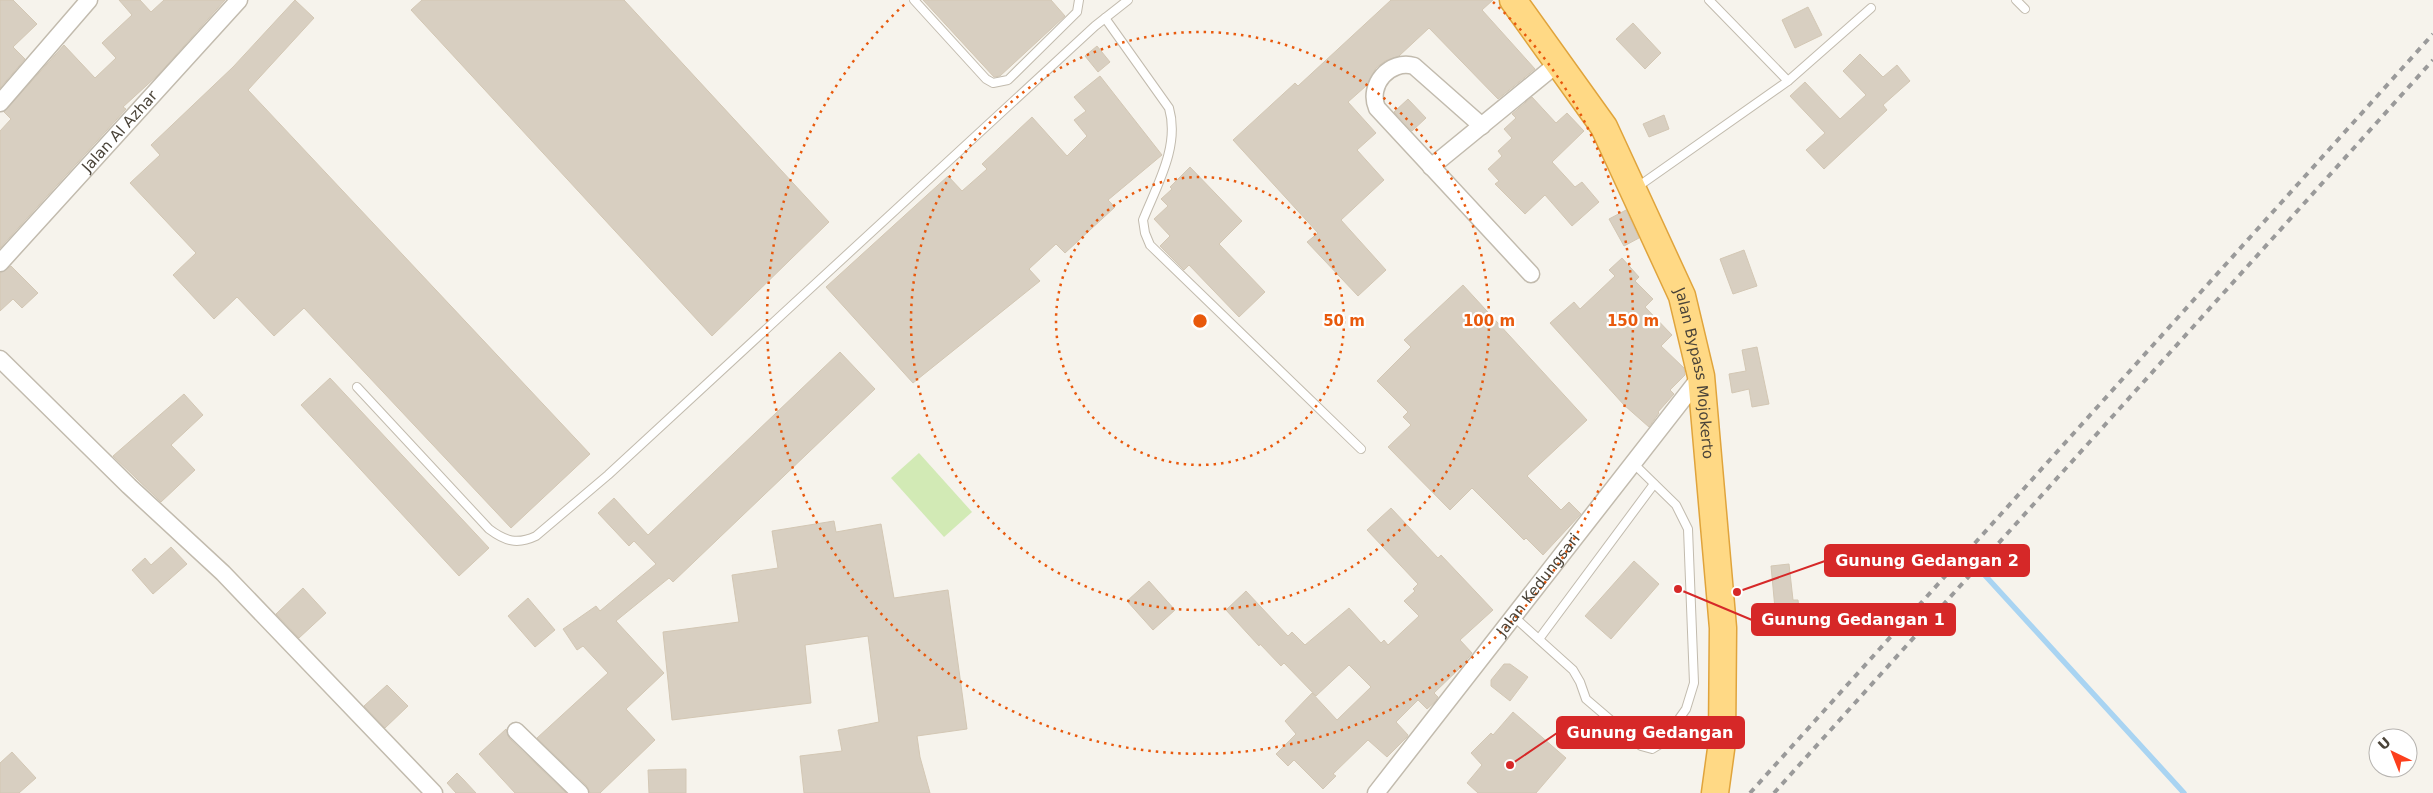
<svg xmlns="http://www.w3.org/2000/svg" width="2433" height="793" viewBox="0 0 2433 793" font-family="'DejaVu Sans',sans-serif">
<style>
.green{fill:#d2eab5}
.lines{fill:none;stroke-linecap:round;stroke-linejoin:round}
.stream{stroke:#a9d4f2;stroke-width:5.5}
.building{fill:#d8cfc1;stroke:#d3c7b4}
.service-casing{stroke:#c2bbae;stroke-width:10}
.minor-casing{stroke:#c2bbae;stroke-width:19}
.trunk-casing{stroke:#e0a43c;stroke-width:29}
.service{stroke:#fff;stroke-width:8}
.minor{stroke:#fff;stroke-width:16}
.trunk{stroke:#ffd985;stroke-width:26}
.rail{stroke:#9a9a9a;stroke-width:4;stroke-dasharray:6 6;stroke-linecap:butt}
.ring{fill:none;stroke:#e8590c;stroke-width:2.5;stroke-dasharray:2.5 5}
.labels{text-anchor:middle;stroke-width:4.5;stroke-linejoin:round;paint-order:stroke}
.street-label{font-size:15px;fill:#4b4439;stroke:#fff}
.centre{fill:#e8590c;stroke:#fff;stroke-width:2.5}
.ring-label{font-size:15px;text-anchor:middle;font-weight:bold;fill:#e8590c;stroke:#fff;stroke-width:4.5;stroke-linejoin:round;paint-order:stroke}
.leader{fill:none;stroke:#d62828;stroke-width:2}
.callout-dot{fill:#d62828;stroke:#fff;stroke-width:2}
.callout{fill:#d62828;stroke:#d62828;stroke-width:2}
.callout-label{font-size:16px;text-anchor:middle;font-weight:bold;fill:#fff}
</style>
<rect width="100%" height="100%" fill="#f6f3ec"/>
<!-- green -->
<path class="green" d="M 919,453 L 972,512 L 944,537 L 891,478 Z"/>
<g class="lines">
<!-- stream -->
<path class="stream" d="M 1981,571 L 2184,793"/>
</g>
<!-- building -->
<g class="building">
<path d="M 0,0 L 13,0 L 37,24 L 13,47 L 25,59 L 0,88 Z"/>
<path d="M 119,0 L 140,0 L 151,12 L 164,0 L 225,0 L 158,75 L 123,107 L 126,109 L 0,248 L 0,131 L 11,119 L 4,112 L 64,45 L 95,78 L 116,58 L 102,43 L 132,15 Z"/>
<path d="M 295,0 L 314,18 L 248,90 L 590,454 L 511,528 L 304,308 L 274,336 L 237,297 L 214,319 L 173,275 L 196,253 L 130,183 L 160,155 L 151,145 L 233,67 Z"/>
<path d="M 422,0 L 624,0 L 829,222 L 712,336 L 411,10 Z"/>
<path d="M 923,0 L 1051,0 L 1065,16 L 1000,76 L 994,77 Z"/>
<path d="M 1391,0 L 1493,0 L 1482,10 L 1535,69 L 1498,99 L 1429,28 L 1399,56 L 1385,61 L 1376,68 L 1366,86 L 1348,102 L 1376,133 L 1357,150 L 1384,180 L 1341,220 L 1386,270 L 1358,296 L 1307,242 L 1318,233 L 1233,140 L 1295,83 L 1298,86 Z"/>
<path d="M 1808,7 L 1822,35 L 1795,48 L 1782,20 Z"/>
<path d="M 1633,23 L 1661,53 L 1645,69 L 1616,39 Z"/>
<path d="M 1097,46 L 1110,62 L 1098,72 L 1085,56 Z"/>
<path d="M 1860,54 L 1883,77 L 1897,65 L 1910,81 L 1883,105 L 1887,110 L 1824,169 L 1806,150 L 1825,133 L 1790,96 L 1805,82 L 1840,119 L 1866,95 L 1843,71 Z"/>
<path d="M 1100,76 L 1162,155 L 1108,200 L 1115,207 L 1065,253 L 1056,244 L 1029,269 L 1040,281 L 913,383 L 826,287 L 948,176 L 962,191 L 987,169 L 982,164 L 1032,117 L 1067,156 L 1087,136 L 1074,120 L 1086,111 L 1074,97 Z"/>
<path d="M 1532,97 L 1556,123 L 1567,113 L 1584,131 L 1552,162 L 1575,187 L 1582,182 L 1599,202 L 1572,226 L 1545,195 L 1525,214 L 1495,184 L 1499,181 L 1488,169 L 1502,156 L 1498,151 L 1512,138 L 1504,129 L 1516,118 L 1512,114 Z"/>
<path d="M 1408,99 L 1426,118 L 1412,131 L 1394,112 Z"/>
<path d="M 1664,115 L 1669,129 L 1649,137 L 1643,124 Z"/>
<path d="M 1190,167 L 1242,221 L 1219,244 L 1265,292 L 1239,317 L 1189,265 L 1184,270 L 1160,246 L 1170,236 L 1154,219 L 1168,206 L 1161,199 L 1172,189 L 1170,187 Z"/>
<path d="M 1626,210 L 1639,238 L 1624,246 L 1609,219 Z"/>
<path d="M 1744,250 L 1757,286 L 1733,294 L 1720,259 Z"/>
<path d="M 1622,258 L 1639,277 L 1635,281 L 1653,299 L 1645,307 L 1672,335 L 1661,346 L 1684,368 L 1685,375 L 1670,390 L 1674,394 L 1658,412 L 1659,413 L 1649,427 L 1624,405 L 1550,323 L 1574,302 L 1580,309 L 1615,276 L 1609,270 Z"/>
<path d="M 11,266 L 38,293 L 22,308 L 13,299 L 0,311 L 0,273 Z"/>
<path d="M 1463,285 L 1587,420 L 1527,476 L 1561,510 L 1569,502 L 1581,514 L 1543,555 L 1526,538 L 1524,540 L 1472,488 L 1450,510 L 1388,447 L 1411,425 L 1403,417 L 1408,412 L 1377,381 L 1411,347 L 1404,340 Z"/>
<path d="M 1757,347 L 1769,404 L 1752,407 L 1749,389 L 1732,393 L 1729,374 L 1746,371 L 1742,350 Z"/>
<path d="M 840,352 L 875,389 L 673,582 L 669,578 L 616,621 L 664,673 L 626,709 L 655,740 L 600,793 L 590,793 L 587,786 L 537,738 L 608,673 L 583,646 L 577,650 L 563,629 L 596,606 L 600,611 L 656,564 L 634,541 L 629,546 L 598,513 L 614,498 L 648,535 Z"/>
<path d="M 330,378 L 489,548 L 459,576 L 301,405 Z"/>
<path d="M 184,394 L 203,415 L 171,445 L 195,470 L 161,502 L 113,456 Z"/>
<path d="M 1391,508 L 1438,558 L 1441,555 L 1493,610 L 1460,640 L 1472,653 L 1462,666 L 1434,693 L 1438,697 L 1435,702 L 1427,709 L 1418,700 L 1396,722 L 1408,735 L 1407,737 L 1387,757 L 1368,740 L 1333,774 L 1336,776 L 1323,789 L 1294,760 L 1288,766 L 1276,754 L 1296,734 L 1285,721 L 1312,693 L 1337,720 L 1371,687 L 1349,665 L 1316,696 L 1284,663 L 1281,666 L 1260,644 L 1259,646 L 1226,610 L 1246,591 L 1288,636 L 1292,632 L 1305,645 L 1349,608 L 1381,643 L 1384,640 L 1388,645 L 1419,616 L 1404,601 L 1415,591 L 1413,589 L 1418,584 L 1367,530 Z"/>
<path d="M 834,521 L 836,532 L 881,524 L 894,598 L 948,590 L 967,729 L 917,736 L 920,757 L 930,793 L 804,793 L 800,756 L 842,751 L 838,730 L 879,722 L 868,636 L 805,645 L 811,703 L 672,720 L 663,632 L 739,622 L 732,575 L 778,568 L 772,531 Z"/>
<path d="M 171,547 L 187,564 L 153,594 L 132,570 L 145,558 L 151,565 Z"/>
<path d="M 1634,561 L 1659,584 L 1611,639 L 1585,616 Z"/>
<path d="M 1789,564 L 1793,600 L 1798,600 L 1801,627 L 1777,630 L 1771,566 Z"/>
<path d="M 1149,581 L 1175,610 L 1153,630 L 1127,601 Z"/>
<path d="M 303,588 L 326,613 L 299,638 L 276,614 Z"/>
<path d="M 528,598 L 555,630 L 535,647 L 508,616 Z"/>
<path d="M 1504,664 L 1510,664 L 1528,677 L 1510,701 L 1491,686 L 1491,680 Z"/>
<path d="M 387,685 L 408,706 L 385,728 L 364,706 Z"/>
<path d="M 1513,712 L 1566,758 L 1536,793 L 1478,793 L 1467,783 L 1482,765 L 1471,753 L 1491,733 L 1493,735 Z"/>
<path d="M 506,729 L 509,738 L 566,793 L 515,793 L 479,754 Z"/>
<path d="M 12,752 L 36,778 L 19,793 L 0,793 L 0,763 Z"/>
<path d="M 686,769 L 686,793 L 649,793 L 648,770 Z"/>
<path d="M 457,773 L 463,779 L 476,793 L 456,793 L 447,783 Z"/>
</g>
<g class="lines">
<defs>
<g id="service">
<path d="M 914,0 L 986,79 L 993,83 L 1008,80 L 1077,12 L 1079,0"/>
<path d="M 1709,0 L 1788,81"/>
<path d="M 2016,0 L 2025,9"/>
<path d="M 1105,18 L 1169,108 C 1180,146 1157,185 1143,220 L 1145,233 L 1150,245 L 1361,449"/>
<path d="M 1636,188 L 1788,81 L 1871,8"/>
<path d="M 357,387 L 489,529 C 505,541 517,545 536,536 L 608,475 L 1095,26 L 1128,0"/>
<path d="M 1513,616 L 1573,670 L 1580,682 L 1586,699 L 1641,746 L 1652,749 L 1662,743 L 1686,709 L 1694,683 L 1688,529 L 1676,505 L 1633,463"/>
<path d="M 1539,639 L 1654,484"/>
</g>
<g id="minor">
<path d="M 0,103 L 89,0"/>
<path d="M 1482,126 L 1414,66 C 1390,59 1367,85 1377,108 L 1531,274"/>
<path d="M 1431,167 L 1557,64"/>
<path id="s1" d="M 0,263 L 239,0"/>
<path d="M 0,359 L 129,486 L 223,573 L 434,793"/>
<path d="M 516,731 L 580,793"/>
<path id="s2" d="M 1376,793 L 1701,376"/>
</g>
<g id="trunk">
<path id="s3" d="M 1513,0 L 1604,127 L 1682,296 L 1701,376 L 1723,628 L 1722,742 L 1715,793"/>
</g>
</defs>
<!-- service casing -->
<use href="#service" class="service-casing"/>
<!-- minor casing -->
<use href="#minor" class="minor-casing"/>
<!-- trunk casing -->
<use href="#trunk" class="trunk-casing"/>
<!-- service -->
<use href="#service" class="service"/>
<!-- minor -->
<use href="#minor" class="minor"/>
<!-- trunk -->
<use href="#trunk" class="trunk"/>
<!-- rail -->
<g class="rail">
<path d="M 1750,793 L 2433,34"/>
<path d="M 1774,793 L 2433,60"/>
</g>
</g>
<!-- distance rings -->
<g class="ring">
<circle cx="1200" cy="321" r="144"/>
<circle cx="1200" cy="321" r="289"/>
<path d="M1493 2A433 433 0 1 1 907 2"/>
</g>
<g class="labels">
<!-- street labels -->
<g class="street-label">
<text dy="5" stroke="none"><textPath href="#s1" startOffset="178">Jalan Al Azhar</textPath></text>
<text dy="5" stroke="none"><textPath href="#s3" startOffset="421">Jalan Bypass Mojokerto</textPath></text>
<text dy="5" stroke="none"><textPath href="#s2" startOffset="264">Jalan Kedungsari</textPath></text>
</g>
</g>
<circle cx="1200" cy="321" r="8" class="centre"/>
<g class="ring-label">
<text x="1344" y="326">50 m</text>
<text x="1489" y="326">100 m</text>
<text x="1633" y="326">150 m</text>
</g>
<!-- callouts -->
<path class="leader" d="M1737 592L1825 561M1678 589L1752 620M1510 765L1557 733"/>
<g class="callout-dot">
<circle cx="1737" cy="592" r="5"/>
<circle cx="1678" cy="589" r="5"/>
<circle cx="1510" cy="765" r="5"/>
</g>
<g class="callout">
<rect x="1825" y="545" width="204" height="31" rx="5"/>
<rect x="1752" y="604" width="203" height="31" rx="5"/>
<rect x="1557" y="717" width="187" height="31" rx="5"/>
</g>
<g class="callout-label">
<text x="1927" y="566">Gunung Gedangan 2</text>
<text x="1853" y="625">Gunung Gedangan 1</text>
<text x="1650" y="738">Gunung Gedangan</text>
</g>
<!-- north arrow -->
<g transform="translate(2393 753) rotate(317)"><circle r="24" fill="#ffffff" stroke="#b7b4b0"/>
<path d="M0-4L9 19L0 12L-9 19Z" fill="#fc3f1d"/>
<text y="-8" font-size="14" font-weight="bold" text-anchor="middle" fill="#4b4439">U</text>
</g>
</svg>
